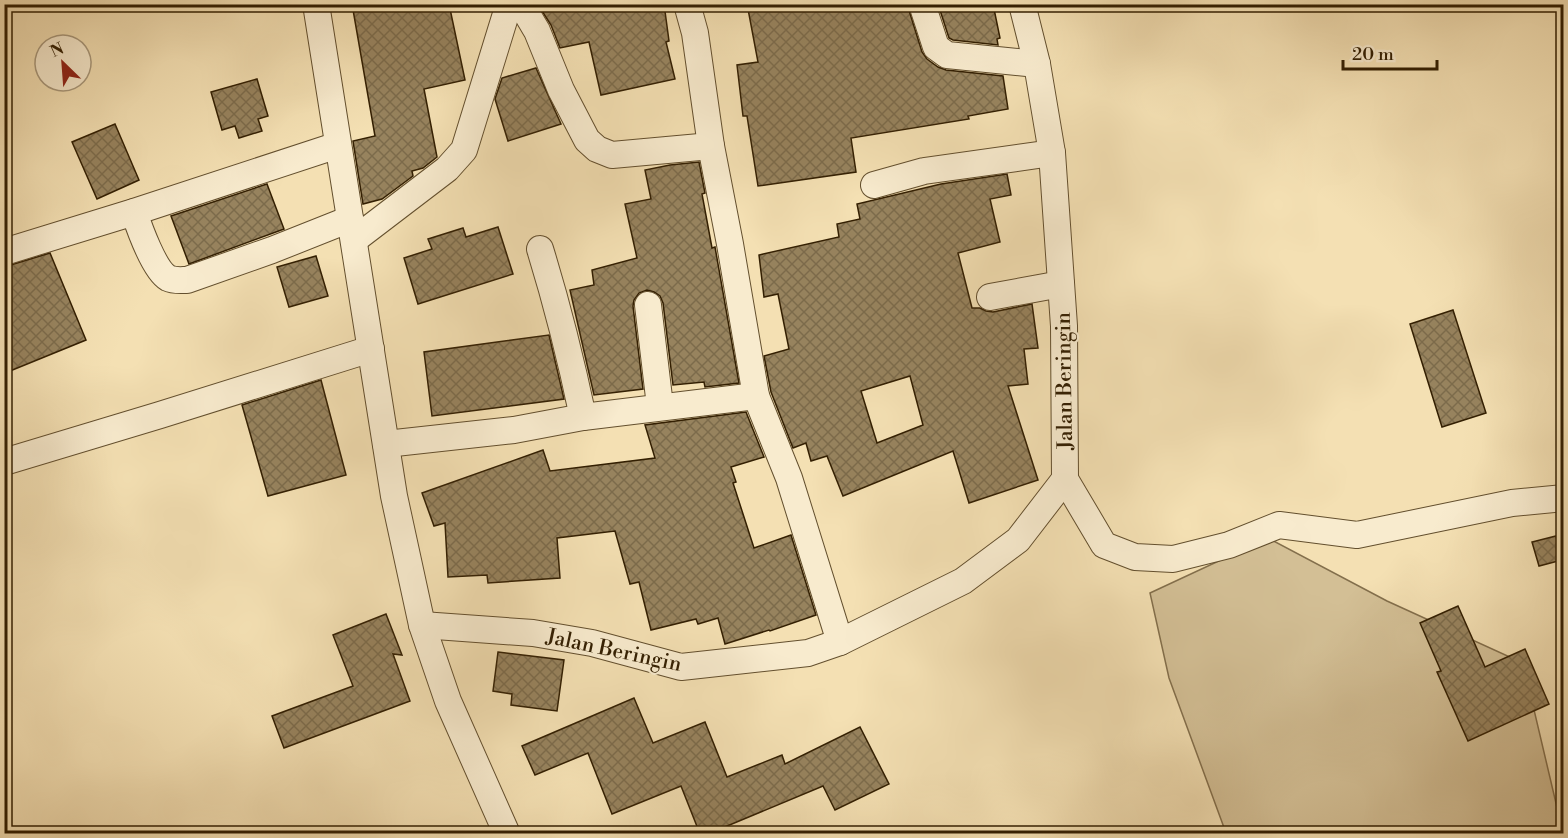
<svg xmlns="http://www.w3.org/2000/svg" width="1568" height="838" viewBox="0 0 1568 838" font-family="'Libre Bodoni',serif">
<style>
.green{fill:#d3bf95;stroke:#836f4c;stroke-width:1.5}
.building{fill:url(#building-cross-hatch);stroke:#331f02;stroke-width:1.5;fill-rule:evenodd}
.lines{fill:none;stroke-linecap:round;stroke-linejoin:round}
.street-casing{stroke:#634f2e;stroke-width:28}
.street{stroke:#f8ebce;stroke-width:26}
.labels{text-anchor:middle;stroke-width:4.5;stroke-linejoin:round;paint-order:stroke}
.street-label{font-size:21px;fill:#331f02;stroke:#f8ebce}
</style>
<defs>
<pattern id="building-cross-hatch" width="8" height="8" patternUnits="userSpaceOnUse" patternTransform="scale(1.5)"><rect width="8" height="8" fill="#97835e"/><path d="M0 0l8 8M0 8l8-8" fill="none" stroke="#7c6b4b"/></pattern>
</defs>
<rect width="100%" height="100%" fill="#f4e0b3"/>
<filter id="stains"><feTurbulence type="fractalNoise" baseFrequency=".00333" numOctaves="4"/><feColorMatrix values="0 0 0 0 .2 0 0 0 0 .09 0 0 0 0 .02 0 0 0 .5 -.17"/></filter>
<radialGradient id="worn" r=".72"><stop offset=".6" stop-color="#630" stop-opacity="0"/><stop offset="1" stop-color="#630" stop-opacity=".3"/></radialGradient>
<!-- green -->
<path class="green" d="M 1268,538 L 1387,601 L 1523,663 L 1563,833 L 1226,833 L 1169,678 L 1150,593 Z"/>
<!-- building -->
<g class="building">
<path d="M 352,4 L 449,4 L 465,80 L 424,89 L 437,157 L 423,168 L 412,171 L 413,176 L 382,199 L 363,204 L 353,141 L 375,136 Z"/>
<path d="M 541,4 L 664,4 L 669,41 L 666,42 L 675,79 L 601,95 L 589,42 L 560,48 L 551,25 L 542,11 Z"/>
<path d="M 770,4 L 907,4 L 922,52 L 927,59 L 938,67 L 946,70 L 1003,76 L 1008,109 L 968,116 L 969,119 L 851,138 L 856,172 L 758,186 L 747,116 L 743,116 L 737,65 L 758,62 L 748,9 Z"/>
<path d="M 938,4 L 993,4 L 1000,38 L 997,39 L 998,45 L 953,40 L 949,38 Z"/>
<path d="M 536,68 L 561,124 L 508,141 L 495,99 L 502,78 Z"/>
<path d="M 257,79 L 268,116 L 258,119 L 262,131 L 239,138 L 235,126 L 222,130 L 211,92 Z"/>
<path d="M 115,124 L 139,180 L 97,199 L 72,142 Z"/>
<path d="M 699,162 L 705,193 L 702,194 L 712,248 L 715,247 L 739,383 L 705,387 L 704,382 L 673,385 L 663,303 L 660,296 L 654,292 L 647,290 L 639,293 L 634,300 L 633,306 L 643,389 L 594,395 L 570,290 L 594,285 L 592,270 L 637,258 L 625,204 L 651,199 L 645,170 L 670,165 Z"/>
<path d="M 1007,174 L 1011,195 L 990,199 L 1000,242 L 958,253 L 972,308 L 980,308 L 986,311 L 993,312 L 1032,304 L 1038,348 L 1024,349 L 1028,384 L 1008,386 L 1038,480 L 969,503 L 953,451 L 843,496 L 827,456 L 811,461 L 806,443 L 793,448 L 771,392 L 764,356 L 789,349 L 778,294 L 764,297 L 759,255 L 839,237 L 837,224 L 860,219 L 857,204 L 941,184 ZM 910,376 L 923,425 L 877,443 L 861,391 Z"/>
<path d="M 267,184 L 284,229 L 189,264 L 171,216 Z"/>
<path d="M 498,227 L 513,274 L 418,304 L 404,258 L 432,249 L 428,239 L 463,228 L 466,237 Z"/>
<path d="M 50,253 L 86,340 L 10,371 L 4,358 L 4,267 Z"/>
<path d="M 316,256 L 328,296 L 289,307 L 277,267 Z"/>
<path d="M 1453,310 L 1486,413 L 1442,427 L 1410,324 Z"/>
<path d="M 549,335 L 564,399 L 432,416 L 424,352 Z"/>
<path d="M 321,380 L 346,475 L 268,496 L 242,405 Z"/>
<path d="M 746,412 L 764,457 L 731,467 L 736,482 L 733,483 L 754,548 L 791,535 L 816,615 L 770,631 L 769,630 L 725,644 L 718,618 L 698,624 L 696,619 L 651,630 L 639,582 L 630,584 L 615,531 L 557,538 L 560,578 L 488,583 L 487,575 L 448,577 L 445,523 L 434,526 L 422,493 L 543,450 L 550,471 L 655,458 L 645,425 Z"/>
<path d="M 1556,536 L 1562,560 L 1539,566 L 1532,542 Z"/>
<path d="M 1458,606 L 1485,667 L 1525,649 L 1549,704 L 1468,741 L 1437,672 L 1441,671 L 1420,623 Z"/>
<path d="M 386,614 L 402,655 L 393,654 L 410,701 L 284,748 L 272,716 L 353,686 L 333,635 Z"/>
<path d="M 498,652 L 564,660 L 557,711 L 511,705 L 512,694 L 493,691 Z"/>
<path d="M 634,698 L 653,743 L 705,722 L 727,777 L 782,755 L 785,764 L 860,727 L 889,784 L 835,810 L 823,786 L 708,834 L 700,834 L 681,786 L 612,814 L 588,753 L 535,775 L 522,746 Z"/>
</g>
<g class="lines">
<defs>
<g id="street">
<path d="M 316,4 L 394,496 L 422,625 L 448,701 L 507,834"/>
<path d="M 521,4 L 537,31 L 561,90 L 587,140 L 597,149 L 612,155 L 711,146"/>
<path d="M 687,4 L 695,33 L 711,146 L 730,244 L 756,396 L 789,478 L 840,642"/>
<path d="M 922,4 L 936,47 L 947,55 L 1037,64"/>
<path d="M 874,185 L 924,171 L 1052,153"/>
<path d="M 134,212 C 139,227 154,270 168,278 C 174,281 181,280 187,280 L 272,250 L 350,219"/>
<path d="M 354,240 L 447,169 L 464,150 L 509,4"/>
<path d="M 4,252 L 134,212 L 338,145"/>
<path d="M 990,297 L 1061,284"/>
<path d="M 648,305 L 660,406"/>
<path d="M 583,417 L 756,396"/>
<path d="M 386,444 L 514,430 L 583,417 C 571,360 557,304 540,249"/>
<path d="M 4,462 L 160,415 L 371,349"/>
<path d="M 1065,479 L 1104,545 L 1135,557 L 1173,559 L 1229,545 L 1279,525 L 1357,535 L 1512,503 L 1564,498"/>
<path d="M 422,625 L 533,633 L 592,643 L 681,667 L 808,653 L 840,642 L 963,581 L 1018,540 L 1065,479 L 1064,326 L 1052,153 L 1037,64 L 1022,4"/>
</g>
</defs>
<!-- street casing -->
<use href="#street" class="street-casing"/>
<!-- street -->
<use href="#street" class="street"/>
</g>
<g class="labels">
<!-- street labels -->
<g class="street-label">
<text transform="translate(1064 381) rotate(-91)" y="7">Jalan Beringin</text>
<text transform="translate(614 650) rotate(12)" y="7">Jalan Beringin</text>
</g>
</g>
<!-- margin -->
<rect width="1568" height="838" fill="none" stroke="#f4e0b3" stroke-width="24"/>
<rect x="6" y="6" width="1556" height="826" fill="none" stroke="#331f02" stroke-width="3"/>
<rect x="12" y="12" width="1544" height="814" fill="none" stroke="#331f02" stroke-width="1.5"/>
<!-- north arrow -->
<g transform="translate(63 63) rotate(335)"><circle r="28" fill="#f8ebce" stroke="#a9997c" stroke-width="1.5"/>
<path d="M0-4.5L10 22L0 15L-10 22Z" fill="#8f2418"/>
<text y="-9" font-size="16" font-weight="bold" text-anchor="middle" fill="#331f02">N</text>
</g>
<!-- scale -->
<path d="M1343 60v9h94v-9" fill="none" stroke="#331f02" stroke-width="3"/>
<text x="1352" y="60" font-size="18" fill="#331f02" stroke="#f8ebce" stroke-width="4.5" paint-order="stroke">20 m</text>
<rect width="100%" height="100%" filter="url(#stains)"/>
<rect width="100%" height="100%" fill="url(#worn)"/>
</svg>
